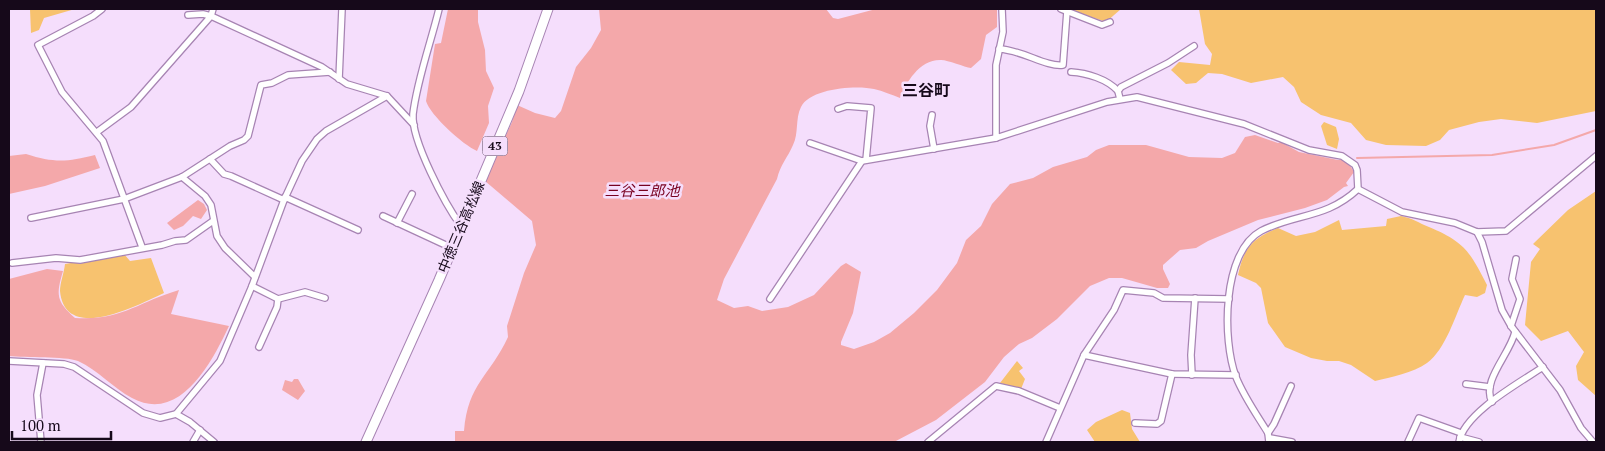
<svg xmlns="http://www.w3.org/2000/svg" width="1605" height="451" viewBox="0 0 1605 451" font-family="'PT Serif','Noto Sans JP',serif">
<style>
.green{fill:#f7c26f}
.water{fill:#f4a8aa}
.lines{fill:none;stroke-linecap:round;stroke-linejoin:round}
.stream{stroke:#f4a8aa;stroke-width:2}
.minor-casing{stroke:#a784b3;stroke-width:8}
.primary-casing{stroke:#a784b3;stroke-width:11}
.minor{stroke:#fff;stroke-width:5.5}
.primary{stroke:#fff;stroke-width:9}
.labels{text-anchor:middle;stroke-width:5;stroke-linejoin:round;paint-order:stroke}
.shield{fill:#f5defc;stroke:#59495e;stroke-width:1}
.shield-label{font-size:12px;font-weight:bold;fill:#16091a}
.street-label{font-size:14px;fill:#16091a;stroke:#f5defc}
.water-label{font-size:15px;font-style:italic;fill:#780120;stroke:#f5defc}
.quarter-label{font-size:16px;font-weight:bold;fill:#16091a;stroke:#f5defc}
</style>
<rect width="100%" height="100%" fill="#f5defc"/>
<!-- green -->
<g class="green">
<path d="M 30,9 L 75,9 L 44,18 L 39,30 L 31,33 Z"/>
<path d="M 1068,9 L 1121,9 L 1106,22 Z"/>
<path d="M 1199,9 L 1596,9 L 1596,111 L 1537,123 L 1501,119 L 1479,122 L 1449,130 L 1440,140 L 1426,146 L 1386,145 L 1366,140 L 1351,123 L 1321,115 L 1301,102 L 1294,87 L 1283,77 L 1251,83 L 1222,74 L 1208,73 L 1196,83 L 1186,84 L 1171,70 L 1179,62 L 1210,65 L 1212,54 L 1205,44 Z"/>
<path d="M 1324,122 L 1336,127 L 1339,139 L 1337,149 L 1327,145 L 1321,126 Z"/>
<path d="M 1596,191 L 1596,396 L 1578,380 L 1576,366 L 1584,352 L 1568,331 L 1541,341 L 1525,325 L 1531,262 L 1540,249 L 1533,244 L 1568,210 Z"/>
<path d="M 1401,216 C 1412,218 1419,223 1429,227 C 1465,242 1470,252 1487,285 L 1485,293 L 1477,297 L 1465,295 C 1455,316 1446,349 1427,363 C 1413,373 1391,377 1375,381 L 1351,365 L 1339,361 L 1327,361 L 1311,358 L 1285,347 L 1268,323 L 1261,288 L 1256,283 L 1238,275 C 1244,247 1253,238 1278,228 L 1296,236 L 1315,232 L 1339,220 L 1342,230 L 1386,226 L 1387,219 Z"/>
<path d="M 124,254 L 130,261 L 151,258 L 164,293 C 138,305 65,344 60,291 C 60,283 64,273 65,264 Z"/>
<path d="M 1017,361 L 1023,368 L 1019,371 L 1025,379 L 1021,389 L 1000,383 Z"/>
<path d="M 1122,410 L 1130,413 L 1132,429 L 1140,442 L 1095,442 L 1087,430 L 1096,422 Z"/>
</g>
<!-- water -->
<g class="water">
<path d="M 448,9 L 478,9 L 478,22 L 485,50 L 486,71 L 494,88 L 488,106 L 489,123 L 477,151 C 463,145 430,115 426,101 L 435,44 L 441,43 Z"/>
<path d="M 599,9 L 826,9 L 833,18 L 838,19 L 876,9 L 997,9 L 997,27 L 986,35 L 981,59 L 971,68 C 964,67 946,59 940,60 C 919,60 906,83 900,98 C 892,95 883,91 874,89 C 857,85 810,88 801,107 C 795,119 799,133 793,145 C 788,157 780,165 777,179 L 724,279 L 717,300 L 734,308 L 748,306 L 762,311 L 788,307 L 814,295 L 841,266 L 846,263 L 861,272 L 853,313 L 841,342 L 841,345 L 854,349 L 874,342 L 890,333 L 914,313 L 937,290 L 957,263 L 966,240 L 981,226 L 992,204 L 1010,184 L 1033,178 L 1053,167 L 1087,157 L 1096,150 L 1109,145 L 1146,145 L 1189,157 L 1222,158 L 1235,153 L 1245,137 L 1255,135 L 1278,143 L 1281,142 L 1299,152 L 1338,160 L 1346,159 L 1354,172 L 1346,183 L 1348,186 L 1344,187 L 1327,200 L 1305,208 L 1258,220 L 1208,241 L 1196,248 L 1180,250 L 1163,265 L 1163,269 L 1170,284 L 1168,288 L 1157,288 L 1122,278 L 1109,278 L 1090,286 L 1057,319 L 1032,338 L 1019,344 L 1004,357 L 985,382 L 936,420 L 894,442 L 455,442 L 455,431 L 464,431 C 468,383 490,376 508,337 L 507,326 L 524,273 L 536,245 L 532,221 L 485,181 L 512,122 L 517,105 L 535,113 L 555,118 L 561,111 L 576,67 L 591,48 L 601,30 Z"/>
<path d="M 26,154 C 54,163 67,162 95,155 L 100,168 L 45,186 L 9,194 L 9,156 Z"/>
<path d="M 198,200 L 204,204 L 207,210 L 201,219 L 193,216 L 183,226 L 174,230 L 167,223 Z"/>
<path d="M 47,269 L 63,271 C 56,295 56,301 75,318 C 121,321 138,302 179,290 L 171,314 L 229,326 C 212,362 180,424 132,398 C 113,388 98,370 78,361 C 65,356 25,358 9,356 L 9,279 Z"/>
<path d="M 294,379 L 298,379 L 305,391 L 298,400 L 282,390 L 285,380 L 292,382 Z"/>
</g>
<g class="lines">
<!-- stream -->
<path class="stream" d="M 1357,158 L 1492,155 L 1554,145 L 1596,130"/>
<defs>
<g id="minor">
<path d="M 102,9 L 93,16 L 38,45 L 62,92 L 103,141 L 142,247"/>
<path d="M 213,9 L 211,16 L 322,67 L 347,84 L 387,96 L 414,125"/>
<path d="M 439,9 C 431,42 417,80 413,114 C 411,140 445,204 461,226"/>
<path d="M 1002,9 L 1003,32 L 996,65 L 996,138 L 1107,102 L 1137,97 L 1244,124 L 1309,150 L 1342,156 L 1355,165 L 1357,170 L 1358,189 L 1402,212 L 1455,223 L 1477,232 L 1506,231 L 1596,156"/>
<path d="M 1061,9 L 1102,25 L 1110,22"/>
<path d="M 999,49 C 1023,50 1045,67 1063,65 L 1067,11"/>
<path d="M 1071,72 C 1087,73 1107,79 1118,91"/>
<path d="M 339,79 L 342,9"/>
<path d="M 1120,99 L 1118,91 L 1121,87 L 1168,63 L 1194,46"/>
<path d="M 838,109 L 847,106 L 871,108 L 866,160"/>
<path d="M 932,115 L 930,126 L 934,149"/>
<path d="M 97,132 L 131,107 L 211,16 L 203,14 L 188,15"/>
<path d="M 810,143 L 862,161"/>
<path d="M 210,159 L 224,174 L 231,176 L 284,200"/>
<path d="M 182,177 L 205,196 L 211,205 L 217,236 L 225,248 L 255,277"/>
<path d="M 285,197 L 358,230"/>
<path d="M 383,216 L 452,248"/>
<path d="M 31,218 L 124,199 L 182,177 L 230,146 L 244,140 L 248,136 L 261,85 L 272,83 L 288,75 L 330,72"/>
<path d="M 397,223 L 412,194"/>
<path d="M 1477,232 L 1482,242 L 1502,310 L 1511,326 L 1560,390 L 1581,428 L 1593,442"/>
<path d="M 12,263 L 56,258 L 80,260 L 162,245 L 175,241 L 186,240 L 213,221"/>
<path d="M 252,286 L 278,299 L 305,292 L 325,298"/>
<path d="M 770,299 L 862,161 L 996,138"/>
<path d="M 1511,326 L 1520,299 L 1512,279 L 1516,259"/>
<path d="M 259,347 L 277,307 L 278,299"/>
<path d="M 1084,355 L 1114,310 L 1123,290 L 1154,293 L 1163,298 L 1229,299"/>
<path d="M 9,361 L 64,364 L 74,367 L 143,413 L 160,418 L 176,414 L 220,361 L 252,286 L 284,200 L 302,161 L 317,139 L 326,131 L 387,96"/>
<path d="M 1192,375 L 1191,355 L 1195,298"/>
<path d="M 1466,384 L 1490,387"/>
<path d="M 1492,402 C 1481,381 1510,354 1515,332"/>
<path d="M 176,414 L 190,422 L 214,442"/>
<path d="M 1135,423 L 1157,424 L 1161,421 L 1172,374"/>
<path d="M 1268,433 L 1274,424 L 1291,386"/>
<path d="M 1460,437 L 1479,442"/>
<path d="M 1270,438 L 1292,442"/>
<path d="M 41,442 L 37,395 L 43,363"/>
<path d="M 193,442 L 200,430"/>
<path d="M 928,442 L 996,386 L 1019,391 L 1060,408"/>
<path d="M 1046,442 L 1084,355 L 1172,374 L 1236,375"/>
<path d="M 1269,442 L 1268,433 C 1257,415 1244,397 1236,377 C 1222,340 1222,252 1261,231 C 1296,213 1326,219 1358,189"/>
<path d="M 1408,442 L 1419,418 L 1461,433"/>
<path d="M 1459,442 C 1464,413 1519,383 1543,367"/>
</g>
<path id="primary" d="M 366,442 L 439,280 L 519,91 L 548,9"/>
</defs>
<!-- minor casing -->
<use href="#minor" class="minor-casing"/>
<!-- primary casing -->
<use href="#primary" class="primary-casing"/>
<!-- minor -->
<use href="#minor" class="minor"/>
<!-- primary -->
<use href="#primary" class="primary"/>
</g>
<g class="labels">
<!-- shield labels -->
<rect class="shield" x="482.5" y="136.5" width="25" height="19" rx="4"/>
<g class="shield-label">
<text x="495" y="150">43</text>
</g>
<!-- street labels -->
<g class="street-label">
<text transform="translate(461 227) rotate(-67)" y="5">中徳三谷高松線</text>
</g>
<!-- water labels -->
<g class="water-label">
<text x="642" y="196">三谷三郎池</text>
</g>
<!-- quarter labels -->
<g class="quarter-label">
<text x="926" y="96">三谷町</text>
</g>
</g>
<!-- border -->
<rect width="1605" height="451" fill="none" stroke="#16091a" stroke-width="20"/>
<!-- scale -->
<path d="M12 431v8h99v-8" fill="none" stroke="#16091a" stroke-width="2.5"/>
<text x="20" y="431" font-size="15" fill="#16091a" stroke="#f5defc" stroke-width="4" paint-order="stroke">100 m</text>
</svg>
